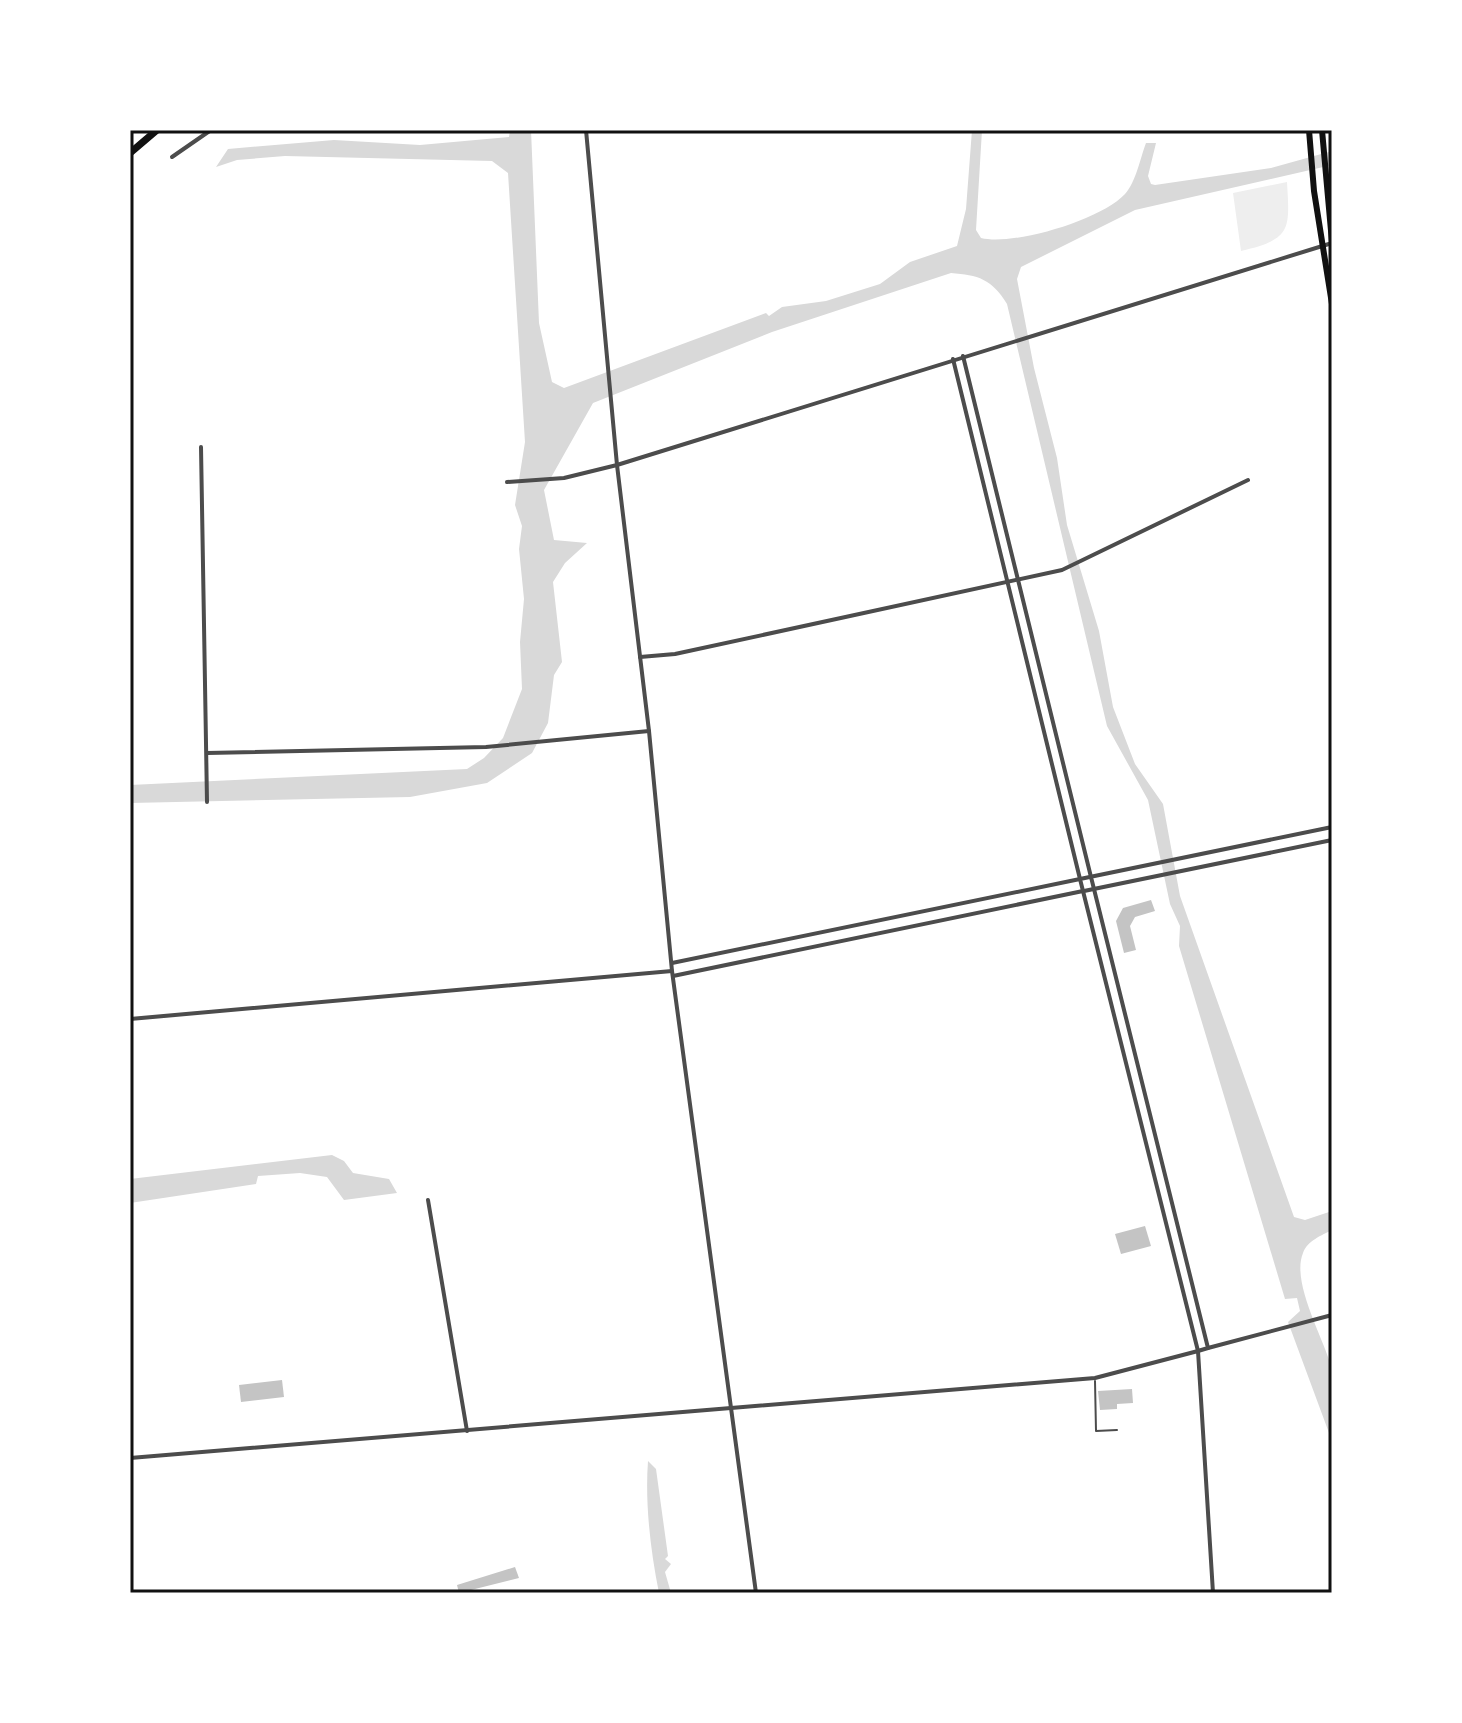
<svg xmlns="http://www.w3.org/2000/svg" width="1462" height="1723" viewBox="0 0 1462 1723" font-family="Raleway,sans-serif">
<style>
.green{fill:#eee}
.water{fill:#d9d9d9}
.building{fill:#c4c4c4}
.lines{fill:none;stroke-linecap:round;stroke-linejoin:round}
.service{stroke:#4c4c4c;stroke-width:2}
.minor{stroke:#4c4c4c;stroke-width:4}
.tertiary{stroke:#4c4c4c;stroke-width:4}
.primary{stroke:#111;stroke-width:6}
.motorway{stroke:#111;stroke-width:7}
.neatline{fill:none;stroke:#111;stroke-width:3}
</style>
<rect width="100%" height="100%" fill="#fff"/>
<!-- green -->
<path class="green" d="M 1287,182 C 1290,231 1291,239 1241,251 L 1233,193 Z"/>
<!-- water -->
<g class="water">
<path d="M 510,130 L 531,130 L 539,323 L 552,382 L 564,388 L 766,313 L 769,316 L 782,307 L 826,301 L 880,284 L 910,262 L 957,246 L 966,209 L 972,130 L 982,130 L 976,230 L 981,238 C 1014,246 1101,220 1125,194 C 1136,182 1140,159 1146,143 L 1156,143 L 1148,176 L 1151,184 L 1155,185 L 1271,168 L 1332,151 L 1332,165 L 1135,210 L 1021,267 L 1017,279 L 1034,368 L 1057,458 L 1067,525 L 1099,631 L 1113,707 L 1135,764 L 1163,804 L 1180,896 L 1294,1217 L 1305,1220 L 1332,1211 L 1332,1230 C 1322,1235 1307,1241 1303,1253 C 1291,1282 1323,1337 1331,1366 C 1337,1388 1332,1418 1332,1441 L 1288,1322 L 1300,1311 L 1297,1298 L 1285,1299 L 1179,946 L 1180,926 L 1170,904 L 1148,800 L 1107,726 L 1007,304 C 992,279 978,275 951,273 L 772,332 L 593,403 L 544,490 L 554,540 L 587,543 L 565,563 L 553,582 L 562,662 L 554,675 L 548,723 L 532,753 L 487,783 L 410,797 L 130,803 L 130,785 L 467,769 L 484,758 L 503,738 L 522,689 L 520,642 L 524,599 L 519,549 L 522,526 L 515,505 L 525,442 L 508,173 L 492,161 L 285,156 L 237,160 L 216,167 L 228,149 L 334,140 L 420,145 L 509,137 Z"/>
<path d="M 332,1155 L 344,1161 L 353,1173 L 389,1179 L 397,1193 L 344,1200 L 327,1177 L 300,1173 L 258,1176 L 256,1184 L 130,1203 L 130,1179 Z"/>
<path d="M 648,1461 L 656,1469 L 668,1556 L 665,1559 L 671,1564 L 665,1572 L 671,1593 L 659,1593 C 650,1548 645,1502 648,1461 Z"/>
</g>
<!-- building -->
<g class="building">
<path d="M 1151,900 L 1155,911 L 1135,917 L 1130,926 L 1136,950 L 1124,953 L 1116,921 L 1123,908 Z"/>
<path d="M 1145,1226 L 1151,1246 L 1121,1254 L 1115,1234 Z"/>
<path d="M 282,1380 L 284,1397 L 241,1402 L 239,1385 Z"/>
<path d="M 1132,1389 L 1133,1403 L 1117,1404 L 1117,1409 L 1100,1410 L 1098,1391 Z"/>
<path d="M 515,1567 L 519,1578 L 459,1593 L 457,1585 Z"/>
</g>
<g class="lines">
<!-- service -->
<path class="service" d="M 1095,1381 L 1096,1431 L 1117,1430"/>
<!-- minor -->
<g class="minor">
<path d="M 172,157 L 211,130"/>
<path d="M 963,356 L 1091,877"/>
<path d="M 201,447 L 207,802"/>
<path d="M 507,482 L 564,478 L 617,465 L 586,130"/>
<path d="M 640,657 L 675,654 L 1062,570 L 1248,480"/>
<path d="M 207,753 L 486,747 L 649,731"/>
<path d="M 672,963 L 1080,879 L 953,359"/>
<path d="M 673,976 L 1083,891"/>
<path d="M 130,1019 L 672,971"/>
<path d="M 428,1200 L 467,1431"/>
<path d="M 1208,1348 L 1332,1315"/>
<path d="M 731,1408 L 1095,1378 L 1198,1351 L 1213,1593"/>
</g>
<!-- tertiary -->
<g class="tertiary">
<path d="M 1091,877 L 1208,1348 L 1198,1351 L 1080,879 L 1332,827"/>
<path d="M 1084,891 L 1332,840"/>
<path d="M 130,1458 L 731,1408"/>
<path d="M 756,1593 L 672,971 L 649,731 L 617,465 L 1332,243"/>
</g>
<!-- primary -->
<g class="primary">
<path d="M 1309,130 L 1314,191 L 1332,304"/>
<path d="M 1322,130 L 1332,242"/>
</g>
<!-- motorway -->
<path class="motorway" d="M 130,153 L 157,130"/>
</g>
<!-- border -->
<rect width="1462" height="1723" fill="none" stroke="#ffffff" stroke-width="264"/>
<rect x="132" y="132" width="1198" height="1459" class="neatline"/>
</svg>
